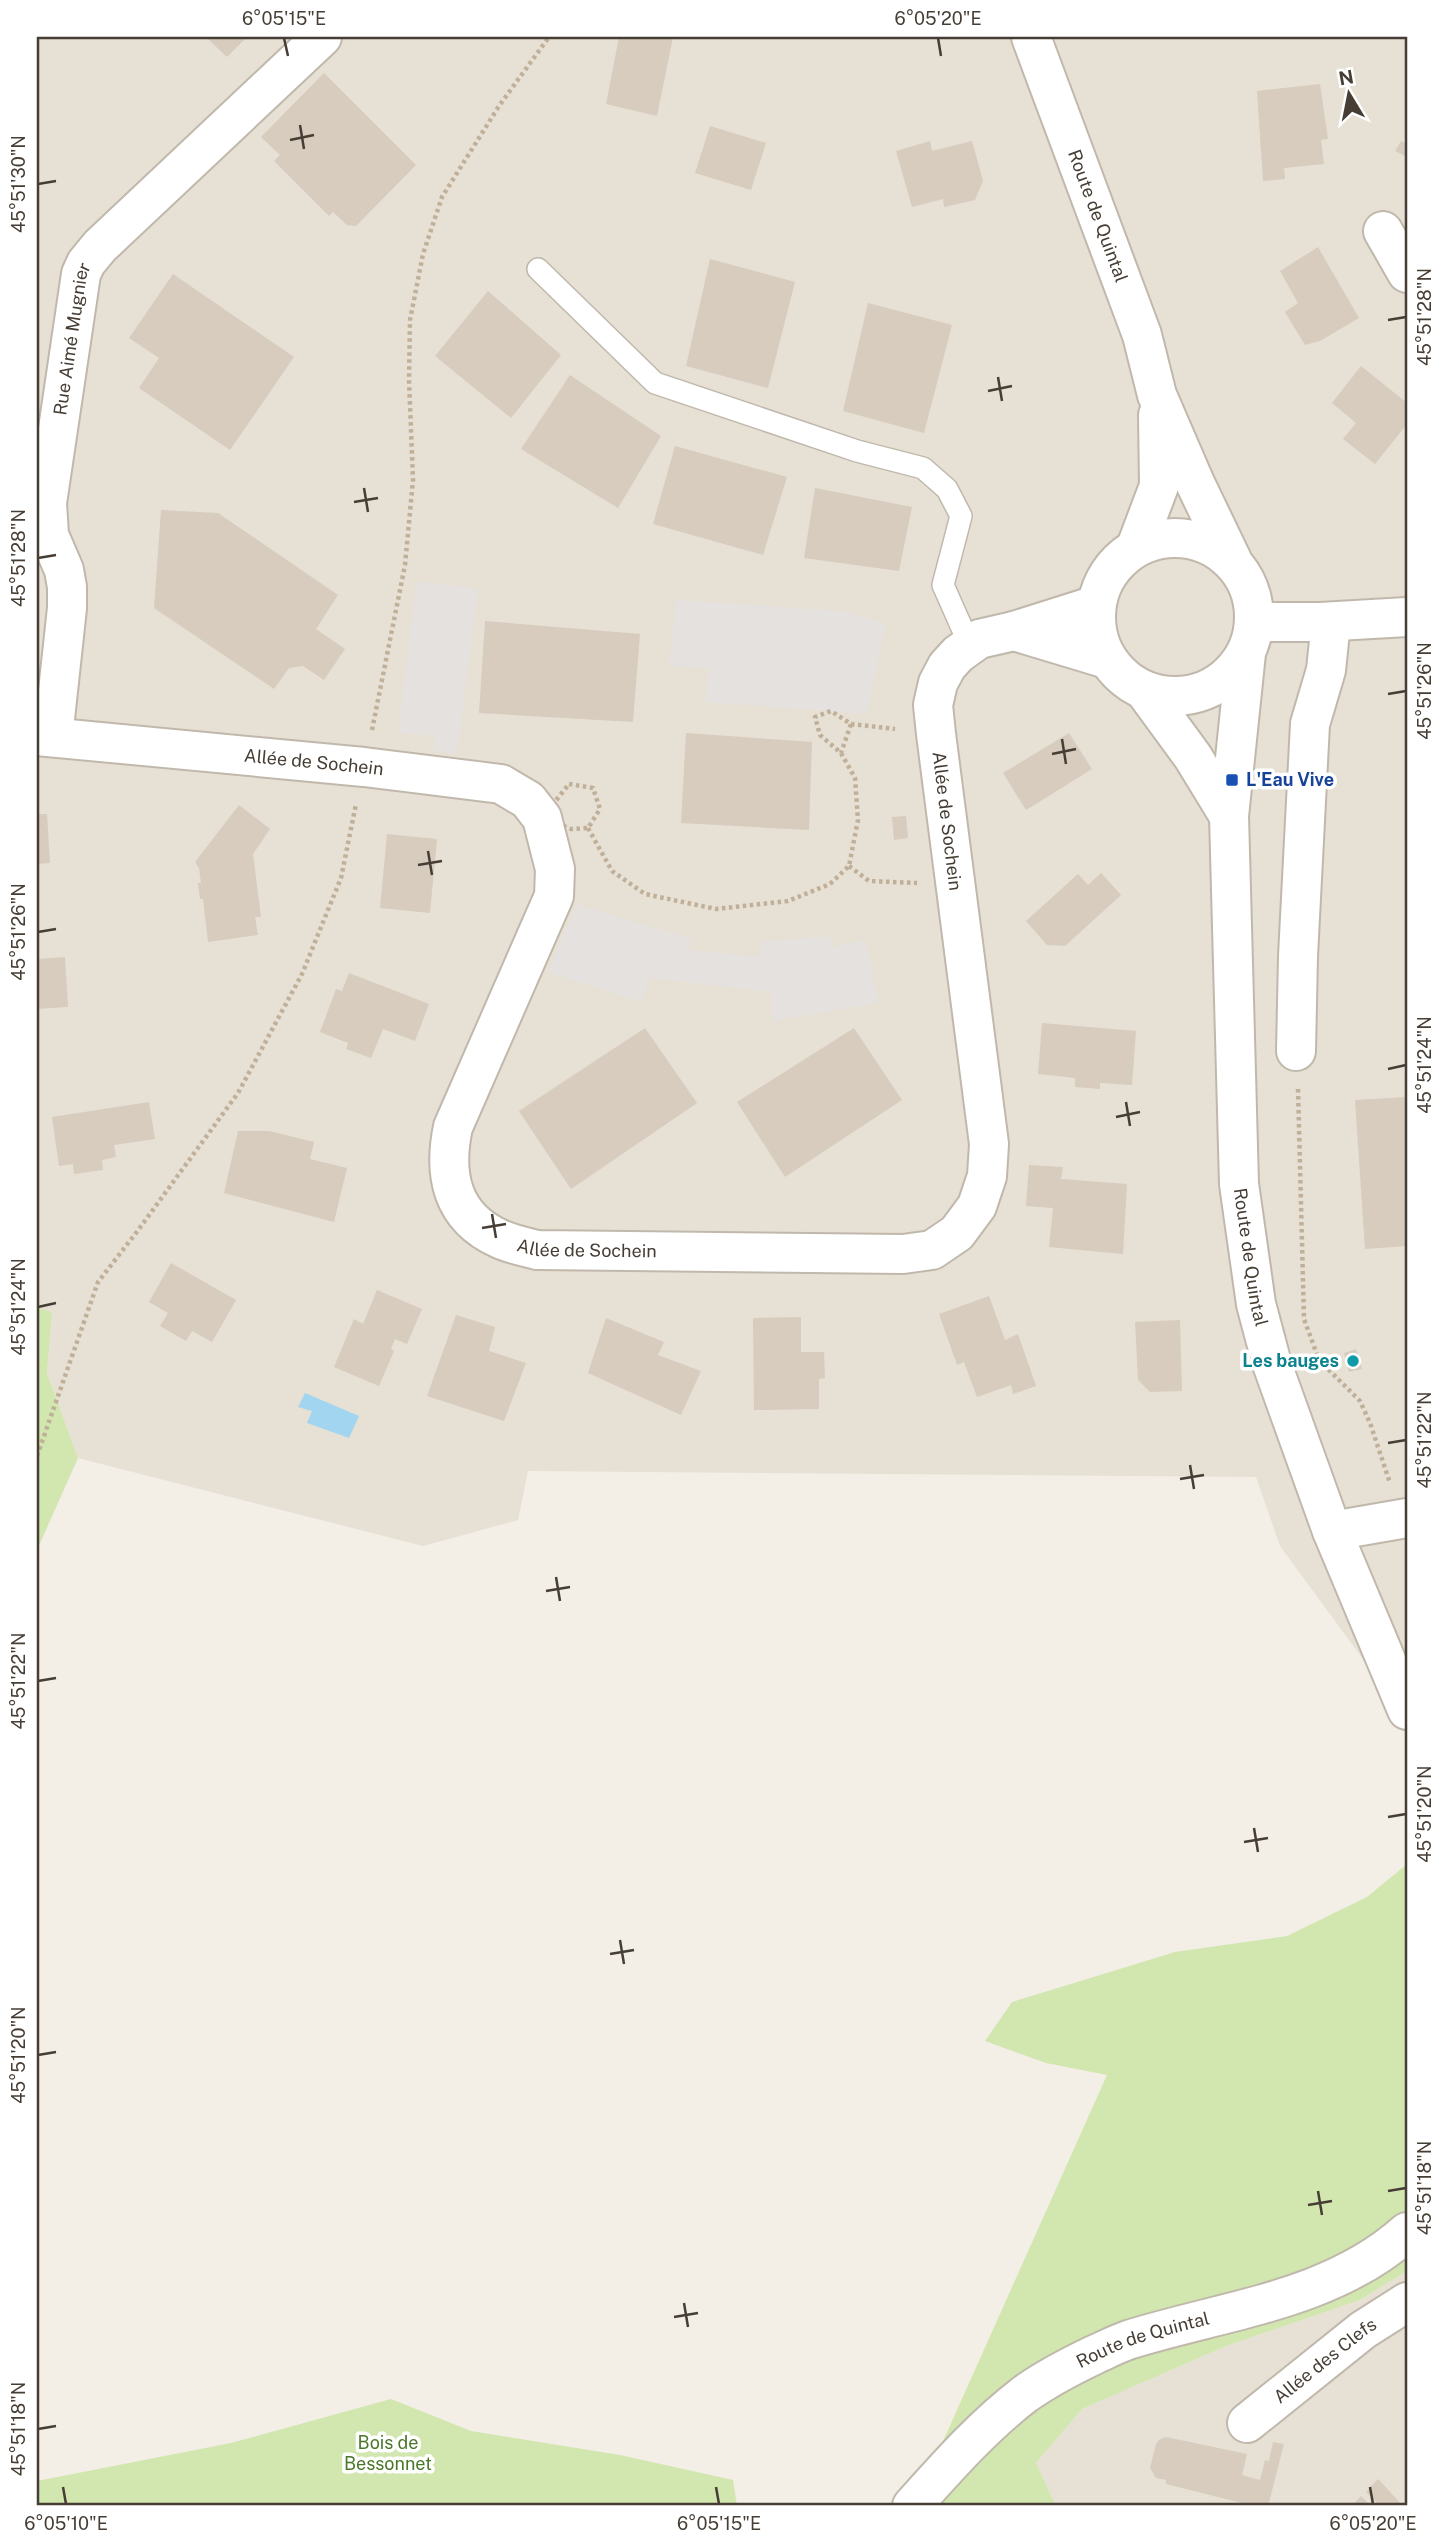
<svg xmlns="http://www.w3.org/2000/svg" width="1444" height="2543" viewBox="0 0 1444 2543" font-family="'Public Sans',sans-serif">
<style>
.residential{fill:#e7e0d4}
.green{fill:#d1e7af}
.parking{fill:#e4e1de}
.water{fill:#a2d5f0}
.building{fill:#d7ccbe}
.lines{fill:none;stroke-linecap:round;stroke-linejoin:round}
.service-casing{stroke:#c1b8ac;stroke-width:24}
.minor-casing{stroke:#c1b8ac;stroke-width:42}
.tertiary-casing{stroke:#c1b8ac;stroke-width:42}
.path{stroke:#c0b09a;stroke-width:4.5;stroke-dasharray:3.5 3.5;stroke-linecap:butt}
.service{stroke:#fff;stroke-width:21}
.minor{stroke:#fff;stroke-width:38}
.tertiary{stroke:#fff;stroke-width:38}
.ticks{fill:none;stroke:#463e35;stroke-width:2.5}
.transit-dot{fill:#1a4fb4;stroke:#fff;stroke-width:2.5}
.culture-dot{fill:#0f9aa8;stroke:#fff;stroke-width:2.5}
.labels{text-anchor:middle;stroke-width:7;stroke-linejoin:round;paint-order:stroke}
.street-label{font-size:18px;fill:#463e35;stroke:#fff}
.transit-label{font-size:18px;font-weight:bold;fill:#164399;stroke:#fff;text-anchor:start}
.culture-label{font-size:18px;font-weight:bold;fill:#0d838f;stroke:#fff;text-anchor:end}
.park-label{font-size:18px;fill:#4b7729;stroke:#fff}
.neatline{fill:none;stroke:#463e35;stroke-width:2.5}
.ticks-label{font-size:18px;text-anchor:middle;fill:#463e35}
</style>
<rect width="100%" height="100%" fill="#f3eee6"/>
<!-- residential -->
<g class="residential">
<path d="M 37,37 L 1407,37 L 1407,1719 L 1280,1546 L 1256,1477 L 528,1471 L 518,1520 L 423,1546 L 78,1458 L 47,1373 L 52,1312 L 37,1307 Z"/>
<path d="M 1407,2271 L 1407,2506 L 1056,2506 L 1036,2463 L 1082,2409 L 1226,2346 L 1360,2300 Z"/>
</g>
<!-- green -->
<g class="green">
<path d="M 37,1307 L 52,1312 L 47,1373 L 78,1458 L 37,1550 Z"/>
<path d="M 1407,1864 L 1407,2271 L 1360,2300 L 1226,2346 L 1082,2409 L 1036,2463 L 1056,2506 L 914,2506 L 1107,2075 L 1046,2063 L 985,2041 L 1012,2002 L 1175,1952 L 1287,1936 L 1367,1897 Z"/>
<path d="M 391,2399 L 471,2431 L 620,2455 L 733,2480 L 737,2506 L 37,2506 L 37,2481 L 231,2443 Z"/>
</g>
<!-- parking -->
<g class="parking">
<path d="M 417,581 L 478,589 L 457,753 L 433,752 L 435,736 L 398,733 Z"/>
<path d="M 676,600 L 843,611 L 886,623 L 867,714 L 705,702 L 709,668 L 669,666 Z"/>
<path d="M 576,904 L 692,939 L 688,950 L 759,957 L 761,942 L 830,936 L 832,947 L 865,940 L 879,1003 L 772,1021 L 772,992 L 649,978 L 642,1003 L 548,972 Z"/>
</g>
<!-- water -->
<path class="water" d="M 305,1393 L 359,1416 L 349,1438 L 307,1423 L 312,1411 L 298,1407 Z"/>
<!-- building -->
<g class="building">
<path d="M 206,37 L 247,37 L 227,57 Z"/>
<path d="M 619,37 L 673,37 L 657,116 L 606,104 Z"/>
<path d="M 324,73 L 416,165 L 356,226 L 347,225 L 333,212 L 329,216 L 274,161 L 280,155 L 261,137 Z"/>
<path d="M 1320,84 L 1328,139 L 1321,140 L 1324,164 L 1284,168 L 1285,179 L 1263,181 L 1257,91 Z"/>
<path d="M 710,126 L 766,143 L 751,190 L 695,173 Z"/>
<path d="M 930,141 L 932,151 L 972,141 L 983,181 L 975,200 L 944,207 L 943,199 L 912,207 L 896,151 Z"/>
<path d="M 1401,141 L 1407,144 L 1407,157 L 1395,151 Z"/>
<path d="M 1318,247 L 1359,318 L 1320,341 L 1305,345 L 1285,312 L 1298,303 L 1280,271 Z"/>
<path d="M 710,259 L 795,282 L 768,388 L 686,366 Z"/>
<path d="M 173,274 L 294,357 L 230,450 L 139,388 L 159,358 L 129,338 Z"/>
<path d="M 488,291 L 561,355 L 511,418 L 435,356 Z"/>
<path d="M 868,303 L 952,325 L 924,433 L 843,411 Z"/>
<path d="M 1361,366 L 1407,403 L 1407,424 L 1375,464 L 1343,439 L 1356,423 L 1332,403 Z"/>
<path d="M 570,375 L 661,436 L 618,508 L 521,449 Z"/>
<path d="M 675,446 L 787,477 L 763,555 L 653,524 Z"/>
<path d="M 815,488 L 912,507 L 899,571 L 804,558 Z"/>
<path d="M 161,510 L 218,513 L 338,595 L 316,629 L 345,649 L 324,680 L 303,666 L 289,668 L 274,689 L 154,608 Z"/>
<path d="M 485,621 L 640,634 L 633,722 L 479,713 Z"/>
<path d="M 686,733 L 812,742 L 809,830 L 681,823 Z"/>
<path d="M 1069,733 L 1092,769 L 1026,810 L 1003,773 Z"/>
<path d="M 239,805 L 270,829 L 253,854 L 261,917 L 255,917 L 258,935 L 208,942 L 203,899 L 200,899 L 198,883 L 201,883 L 199,868 L 195,862 Z"/>
<path d="M 37,814 L 47,814 L 50,863 L 37,864 Z"/>
<path d="M 906,816 L 908,838 L 894,840 L 892,817 Z"/>
<path d="M 387,834 L 437,839 L 430,913 L 380,908 Z"/>
<path d="M 1101,873 L 1121,895 L 1065,946 L 1047,945 L 1026,921 L 1078,874 L 1088,885 Z"/>
<path d="M 65,957 L 68,1007 L 37,1009 L 37,959 Z"/>
<path d="M 349,973 L 429,1004 L 415,1041 L 383,1029 L 371,1058 L 346,1049 L 348,1043 L 320,1032 L 336,989 L 342,991 Z"/>
<path d="M 1042,1023 L 1136,1031 L 1132,1085 L 1100,1083 L 1100,1089 L 1075,1087 L 1075,1078 L 1038,1074 Z"/>
<path d="M 645,1028 L 697,1103 L 571,1189 L 519,1111 Z"/>
<path d="M 854,1028 L 902,1100 L 785,1177 L 737,1102 Z"/>
<path d="M 1407,1097 L 1407,1246 L 1365,1249 L 1355,1100 Z"/>
<path d="M 149,1102 L 155,1139 L 114,1145 L 116,1157 L 102,1160 L 103,1170 L 74,1174 L 73,1164 L 59,1166 L 52,1117 Z"/>
<path d="M 238,1131 L 269,1131 L 314,1142 L 310,1159 L 347,1168 L 334,1222 L 224,1193 Z"/>
<path d="M 1029,1165 L 1063,1167 L 1061,1179 L 1127,1184 L 1123,1254 L 1049,1247 L 1053,1208 L 1026,1206 Z"/>
<path d="M 171,1263 L 236,1300 L 212,1342 L 192,1331 L 186,1341 L 160,1326 L 168,1313 L 149,1302 Z"/>
<path d="M 377,1290 L 422,1309 L 407,1344 L 395,1339 L 391,1349 L 394,1351 L 379,1386 L 334,1367 L 354,1319 L 363,1324 Z"/>
<path d="M 989,1296 L 1005,1340 L 1018,1334 L 1036,1386 L 1013,1394 L 1011,1385 L 977,1397 L 964,1362 L 957,1365 L 939,1314 Z"/>
<path d="M 456,1315 L 495,1327 L 489,1351 L 526,1363 L 504,1421 L 427,1396 Z"/>
<path d="M 801,1317 L 801,1352 L 824,1352 L 825,1378 L 819,1379 L 819,1409 L 754,1410 L 753,1318 Z"/>
<path d="M 606,1318 L 664,1342 L 658,1355 L 701,1371 L 681,1415 L 588,1373 Z"/>
<path d="M 1180,1320 L 1182,1391 L 1150,1392 L 1138,1380 L 1135,1322 Z"/>
<path d="M 1356,1349 L 1362,1369 L 1349,1372 L 1344,1353 Z"/>
<path d="M 1166,2437 L 1247,2454 L 1242,2475 L 1260,2480 L 1265,2460 L 1269,2461 L 1273,2442 L 1284,2444 L 1268,2506 L 1254,2506 L 1166,2484 L 1166,2480 L 1156,2478 L 1150,2468 L 1156,2444 L 1160,2439 Z"/>
<path d="M 1378,2479 L 1403,2506 L 1380,2506 L 1366,2492 Z"/>
<path d="M 1361,2496 L 1371,2506 L 1352,2506 Z"/>
</g>
<g class="lines">
<defs>
<path id="service" d="M 538,269 L 655,383 L 857,451 L 923,468 L 947,489 L 961,516 L 943,585 L 970,646"/>
<g id="minor">
<path d="M 1383,231 L 1407,273"/>
<path d="M 1255,622 L 1320,622 L 1407,617"/>
<path d="M 1014,631 L 1107,659"/>
<path id="s1" d="M 37,736 L 364,767 L 501,784 L 528,800 L 542,818 L 555,869 L 554,896 L 453,1127 C 443,1174 451,1217 500,1239 C 511,1244 525,1247 537,1250 L 903,1254 L 932,1250 L 957,1233 L 977,1206 L 987,1176 L 989,1144 L 936,734 L 933,705 L 938,683 L 947,666 L 958,654 L 979,639 L 1014,631 L 1096,605"/>
<path id="s2" d="M 53,737 L 67,608 L 67,587 L 64,570 L 49,535 L 47,503 L 81,274 L 86,263 L 100,246 L 322,37"/>
<path d="M 1296,1051 L 1298,956 L 1310,724 L 1326,670 L 1331,622"/>
<path d="M 1332,1531 L 1407,1518"/>
<path id="s3" d="M 1247,2423 L 1363,2330 L 1407,2302"/>
</g>
<g id="tertiary">
<path id="s4" d="M 1031,37 L 1142,335 L 1157,395 L 1195,483 L 1232,560"/>
<circle cx="1175" cy="617" r="79"/>
<path d="M 1136,547 L 1159,486 L 1158,415"/>
<path id="s5" d="M 1246,653 L 1229,816 L 1239,1184 L 1256,1304 L 1272,1364 L 1332,1531 L 1407,1710"/>
<path d="M 1144,690 L 1193,757 L 1229,816"/>
<path id="s6" d="M 912,2506 C 947,2467 983,2426 1025,2394 C 1046,2379 1071,2366 1094,2355 C 1105,2350 1117,2344 1128,2340 C 1223,2310 1330,2301 1407,2232"/>
</g>
</defs>
<!-- service casing -->
<use href="#service" class="service-casing"/>
<!-- minor casing -->
<use href="#minor" class="minor-casing"/>
<!-- tertiary casing -->
<use href="#tertiary" class="tertiary-casing"/>
<!-- path -->
<g class="path">
<path d="M 851,724 L 895,729"/>
<path d="M 372,730 L 405,565 L 413,480 L 409,380 L 410,320 L 423,254 L 442,197 L 499,106 L 549,37"/>
<path d="M 569,784 L 593,788 L 600,809 L 588,828 L 571,829 L 542,818 Z"/>
<path d="M 588,828 L 612,871 L 645,894 L 716,909 L 788,901 L 830,884 L 849,866 L 858,820 L 855,778 L 841,753 L 820,735 L 815,717 L 831,711 L 851,724 L 841,753"/>
<path d="M 849,866 L 869,881 L 917,883"/>
<path d="M 1298,1089 L 1304,1319 L 1319,1360 L 1360,1401 L 1370,1423 L 1390,1483"/>
<path d="M 37,1456 L 98,1282 L 136,1233 L 238,1093 L 302,974 L 341,878 L 356,804"/>
</g>
<!-- service -->
<use href="#service" class="service"/>
<!-- minor -->
<use href="#minor" class="minor"/>
<!-- tertiary -->
<use href="#tertiary" class="tertiary"/>
</g>
<!-- ticks -->
<path class="ticks" d="M 284,38 L 288,56M 938,38 L 941,56M 300,125 L 304,149M 290,140 L 314,135M 38,184 L 56,181M 1388,320 L 1406,317M 998,377 L 1002,401M 988,391 L 1012,386M 364,488 L 368,512M 354,502 L 378,498M 38,558 L 56,555M 1388,694 L 1406,691M 1062,739 L 1066,764M 1052,754 L 1076,749M 428,851 L 432,875M 418,865 L 442,861M 38,932 L 56,929M 1388,1069 L 1406,1065M 1126,1102 L 1130,1126M 1116,1117 L 1140,1112M 492,1214 L 496,1238M 482,1228 L 506,1224M 38,1307 L 56,1303M 1388,1443 L 1406,1440M 1190,1465 L 1194,1489M 1180,1479 L 1204,1475M 556,1577 L 560,1601M 546,1591 L 570,1587M 38,1681 L 56,1678M 1388,1817 L 1406,1814M 1254,1828 L 1258,1852M 1244,1842 L 1268,1838M 620,1940 L 624,1964M 610,1954 L 634,1950M 38,2055 L 56,2052M 1318,2191 L 1322,2215M 1388,2191 L 1406,2188M 1308,2205 L 1332,2201M 684,2303 L 688,2327M 674,2317 L 698,2313M 38,2429 L 56,2426M 63,2487 L 66,2504M 716,2487 L 719,2504M 1370,2487 L 1373,2504"/>
<!-- markers -->
<rect class="transit-dot" x="1225" y="773" width="14" height="14" rx="3.5"/>
<circle class="culture-dot" cx="1353" cy="1361" r="7"/>
<g class="labels">
<!-- street labels -->
<g class="street-label">
<text dy="6" stroke="none"><textPath href="#s4" startOffset="191">Route de Quintal</textPath></text>
<text dy="6" stroke="none"><textPath href="#s2" startOffset="404">Rue Aimé Mugnier</textPath></text>
<text dy="6" stroke="none"><textPath href="#s1" startOffset="278">Allée de Sochein</textPath></text>
<text transform="translate(947 821) rotate(83)" y="6">Allée de Sochein</text>
<text dy="6" stroke="none"><textPath href="#s1" startOffset="1074">Allée de Sochein</textPath></text>
<text dy="6" stroke="none"><textPath href="#s5" startOffset="606">Route de Quintal</textPath></text>
<text dy="6" stroke="none"><textPath href="#s6" startOffset="290">Route de Quintal</textPath></text>
<text dy="6" stroke="none"><textPath href="#s3" startOffset="100">Allée des Clefs</textPath></text>
</g>
<!-- transit labels -->
<g class="transit-label">
<text x="1246" y="786">L'Eau Vive</text>
</g>
<!-- culture labels -->
<g class="culture-label">
<text x="1339" y="1367">Les bauges</text>
</g>
<!-- park labels -->
<g class="park-label">
<text x="388" y="2449">Bois de<tspan x="388" dy="21">Bessonnet</tspan></text>
</g>
</g>
<!-- border -->
<rect width="1444" height="2543" fill="none" stroke="#ffffff" stroke-width="77"/>
<!-- north arrow -->
<g transform="translate(1349 94) rotate(350)" stroke="#ffffff" stroke-width="5" paint-order="stroke">
<path d="M0-5L12 26L0 18L-12 26Z" fill="#463e35"/>
<text y="-10" font-size="19" font-weight="bold" text-anchor="middle" fill="#463e35">N</text>
</g>
<rect x="38" y="38" width="1368" height="2466" class="neatline"/>
<g class="ticks-label">
<text x="284" y="25">6°05'15"E</text>
<text x="938" y="25">6°05'20"E</text>
<text transform="translate(19 184) rotate(-90)" y="6">45°51'30"N</text>
<text transform="translate(1425 317) rotate(-90)" y="6">45°51'28"N</text>
<text transform="translate(19 558) rotate(-90)" y="6">45°51'28"N</text>
<text transform="translate(1425 691) rotate(-90)" y="6">45°51'26"N</text>
<text transform="translate(19 932) rotate(-90)" y="6">45°51'26"N</text>
<text transform="translate(1425 1065) rotate(-90)" y="6">45°51'24"N</text>
<text transform="translate(19 1307) rotate(-90)" y="6">45°51'24"N</text>
<text transform="translate(1425 1440) rotate(-90)" y="6">45°51'22"N</text>
<text transform="translate(19 1681) rotate(-90)" y="6">45°51'22"N</text>
<text transform="translate(1425 1814) rotate(-90)" y="6">45°51'20"N</text>
<text transform="translate(19 2055) rotate(-90)" y="6">45°51'20"N</text>
<text transform="translate(1425 2188) rotate(-90)" y="6">45°51'18"N</text>
<text transform="translate(19 2429) rotate(-90)" y="6">45°51'18"N</text>
<text x="66" y="2530">6°05'10"E</text>
<text x="719" y="2530">6°05'15"E</text>
<text x="1373" y="2530">6°05'20"E</text>
</g>
</svg>
